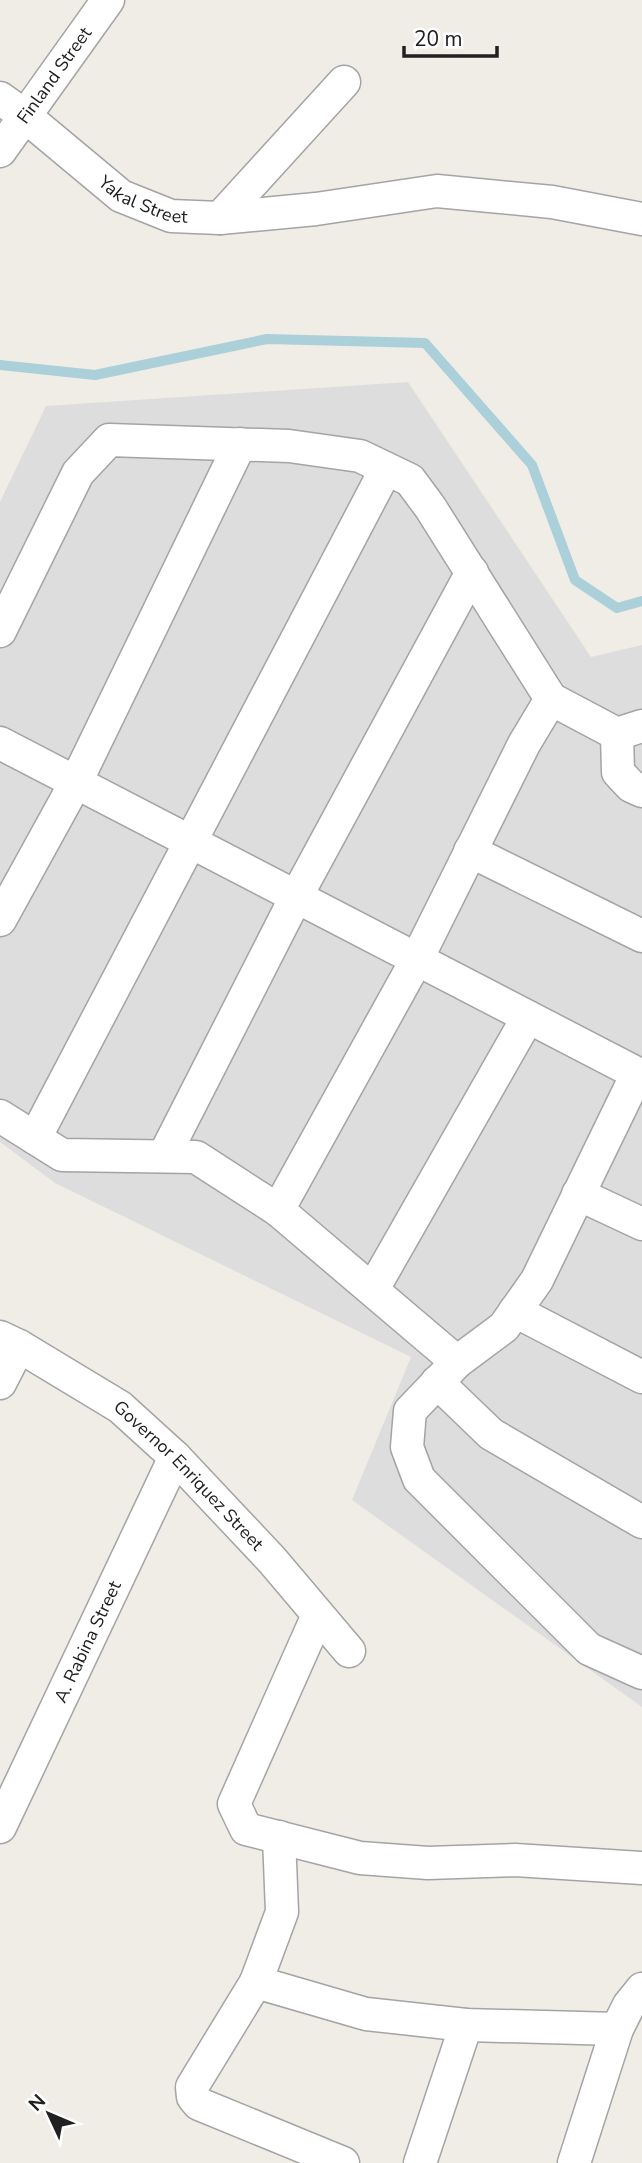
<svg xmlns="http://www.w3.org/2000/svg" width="642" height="2163" viewBox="0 0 642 2163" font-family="'Nunito Sans',sans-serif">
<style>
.residential{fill:#dedddd}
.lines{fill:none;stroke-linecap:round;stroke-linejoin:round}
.stream{stroke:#abd0da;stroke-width:10}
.street-casing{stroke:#a4a4a4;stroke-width:35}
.street{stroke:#fff;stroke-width:32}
.labels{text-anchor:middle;stroke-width:7;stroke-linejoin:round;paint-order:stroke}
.street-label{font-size:18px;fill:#202020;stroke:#fff}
</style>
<rect width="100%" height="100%" fill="#f0ede7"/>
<!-- residential -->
<path class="residential" d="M 408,382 L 591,657 L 642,645 L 642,1707 L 352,1500 L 411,1357 L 55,1183 L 0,1142 L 0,502 L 46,406 Z"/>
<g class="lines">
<!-- stream -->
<path class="stream" d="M 0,365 L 95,375 L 267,339 L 425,343 L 532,465 L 575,580 L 617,608 L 642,601"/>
<defs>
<g id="street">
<path id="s1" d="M 0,98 L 25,116 L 121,196 L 171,216 L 220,218 L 316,209 L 437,191 L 552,202 L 642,219"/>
<path id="s2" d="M 0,151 L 108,0"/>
<path d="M 220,218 L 344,82"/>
<path d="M 0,631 L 78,473 L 109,440 L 289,446 L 360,456 L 410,480 L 430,507 L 551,699 L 617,734 L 642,726"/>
<path d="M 617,734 L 618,772 L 631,786 L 642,791"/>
<path d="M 0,743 L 642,1076"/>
<path d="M 470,851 L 642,936"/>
<path d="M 0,920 L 76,782 L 240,444"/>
<path d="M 637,1074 L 537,1280 L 504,1327 L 457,1362 L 410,1411 L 407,1447 L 419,1479 L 589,1649 L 642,1673"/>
<path d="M 0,1116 L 62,1155 L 196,1157 L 278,1210"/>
<path d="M 35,1138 L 386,469"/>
<path d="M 164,1156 L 296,897 L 472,572"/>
<path d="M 578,1194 L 642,1224"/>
<path d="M 373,1289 L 528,1017"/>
<path d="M 515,1311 L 642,1377"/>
<path id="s3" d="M 0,1337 L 19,1346 L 120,1407 L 175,1457 L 272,1560 L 349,1651"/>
<path d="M 457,1362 L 278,1210 L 417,959 L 524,744 L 551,699"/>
<path d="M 437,1382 L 491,1434 L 642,1522"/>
<path d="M 0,1383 L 19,1346"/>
<path d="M 318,1615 L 234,1804 L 246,1829 L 360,1858 L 428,1863 L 515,1860 L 642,1868"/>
<path id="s4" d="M 0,1827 L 175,1457"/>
<path d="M 279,1837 L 282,1912 L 256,1982 L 192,2087 L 193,2097 L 199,2104 L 343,2163"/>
<path d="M 256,1982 L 366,2014 L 466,2025 L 617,2029"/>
<path d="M 420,2163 L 466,2025"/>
<path d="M 574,2163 L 617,2029 L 629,2005 L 642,1989"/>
</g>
</defs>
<!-- street casing -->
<use href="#street" class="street-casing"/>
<!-- street -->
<use href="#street" class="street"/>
</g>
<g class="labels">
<!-- street labels -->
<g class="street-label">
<text dy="6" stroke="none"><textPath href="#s2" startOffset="93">Finland Street</textPath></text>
<text dy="6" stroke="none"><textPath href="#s1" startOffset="178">Yakal Street</textPath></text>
<text dy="6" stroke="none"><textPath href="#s3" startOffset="236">Governor Enriquez Street</textPath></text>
<text dy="6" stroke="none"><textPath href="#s4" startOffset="205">A. Rabina Street</textPath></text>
</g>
</g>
<!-- north arrow -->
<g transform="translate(49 2114) rotate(314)" stroke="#ffffff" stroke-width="5" paint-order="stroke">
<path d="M0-5L12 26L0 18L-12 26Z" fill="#202020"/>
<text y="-10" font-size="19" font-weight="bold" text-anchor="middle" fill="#202020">N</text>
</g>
<!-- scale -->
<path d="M404 46v10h93v-10" fill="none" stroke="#202020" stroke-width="3.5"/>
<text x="414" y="46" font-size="21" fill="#202020" stroke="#ffffff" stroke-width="5" paint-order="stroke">20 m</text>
</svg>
